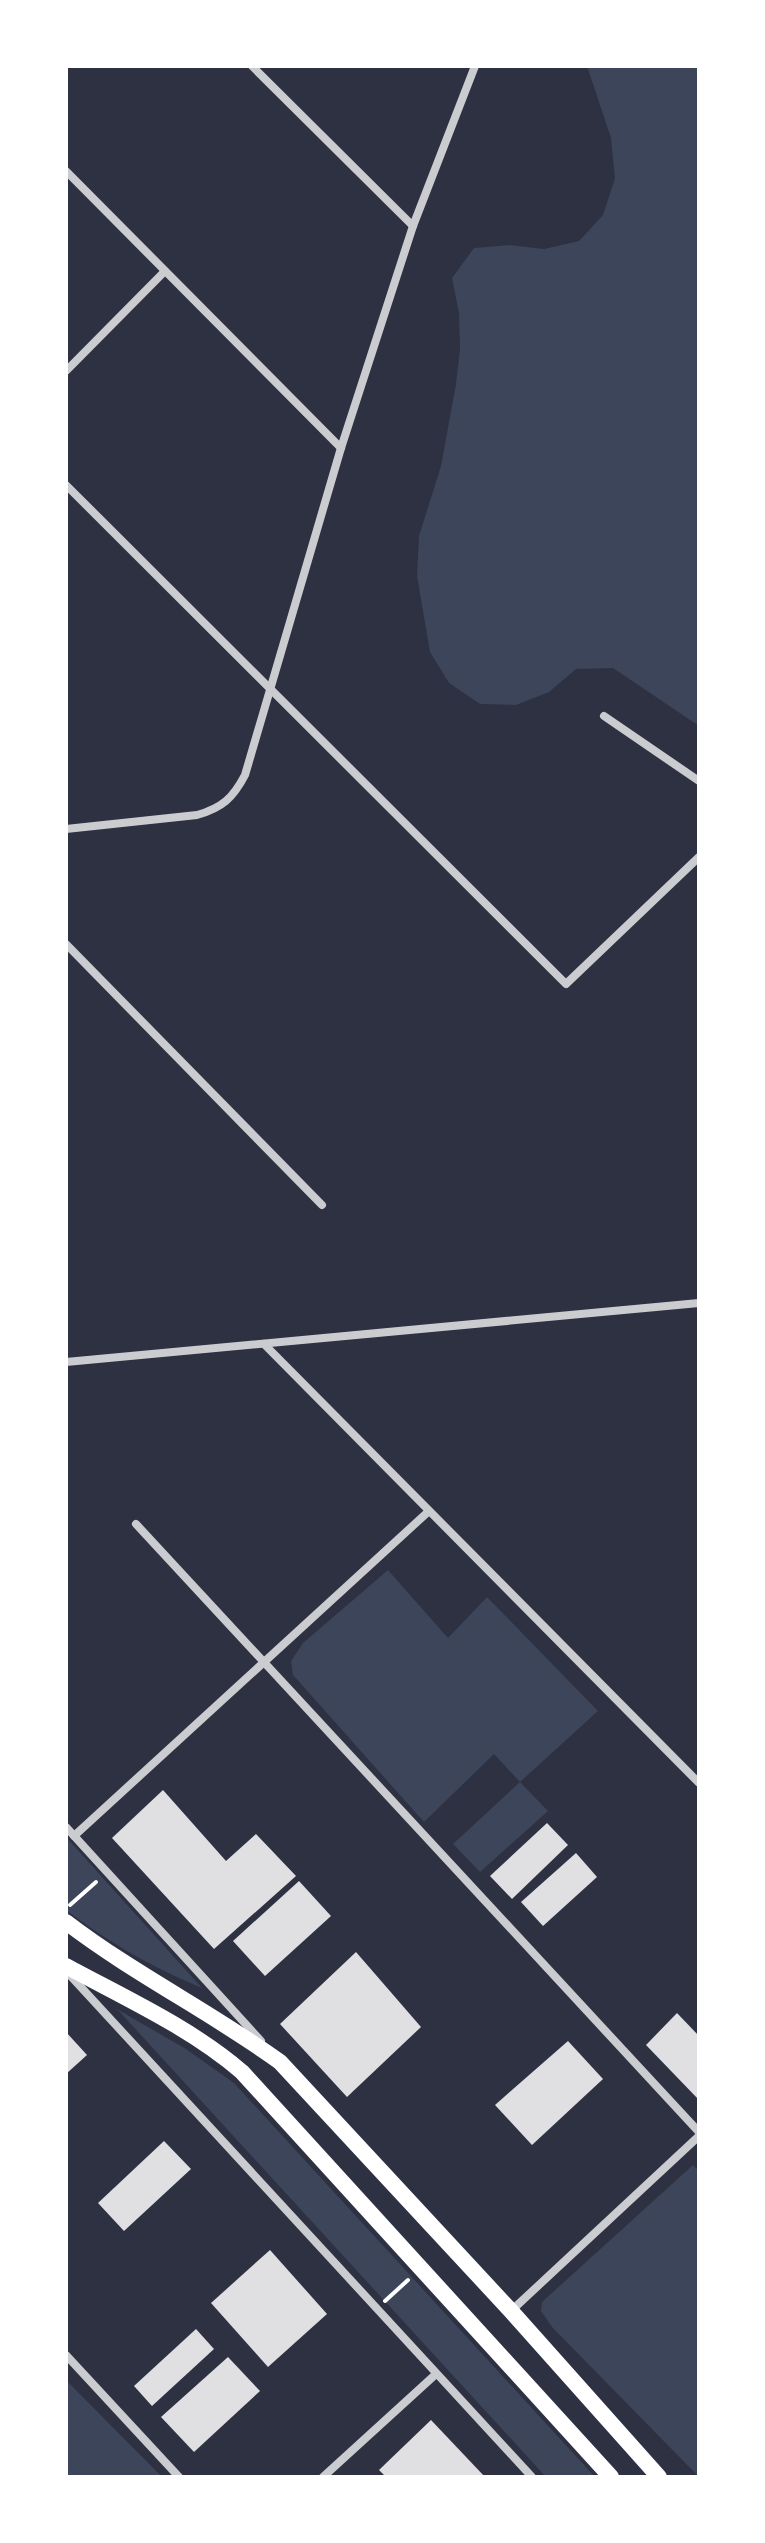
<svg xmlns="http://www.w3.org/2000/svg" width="765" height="2543" viewBox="0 0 765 2543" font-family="Overpass,sans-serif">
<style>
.green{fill:#3c4559}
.building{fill:#e0e0e3}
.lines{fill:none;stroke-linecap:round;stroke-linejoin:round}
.path{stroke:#fff;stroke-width:4}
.minor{stroke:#caccd0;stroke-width:8}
.secondary{stroke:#fff;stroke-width:16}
</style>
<rect width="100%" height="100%" fill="#2d3142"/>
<!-- green -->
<g class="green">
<path d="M 587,66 L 699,66 L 699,726 L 613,668 L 576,669 L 549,692 L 516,705 L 480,704 L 449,683 L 430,652 L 417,576 L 419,536 L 441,466 L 456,384 L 460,349 L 459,313 L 452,278 L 474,248 L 510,245 L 544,249 L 579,241 L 603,215 L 615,178 L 611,138 Z"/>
<path d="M 388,1570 L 448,1638 L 487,1597 L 598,1711 L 520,1782 L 548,1811 L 480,1872 L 453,1844 L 520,1782 L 494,1754 L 424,1822 L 293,1675 L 291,1661 L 303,1643 Z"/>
<path d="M 66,1837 L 202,1988 C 151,1967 110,1943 66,1910 Z"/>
<path d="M 117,2009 L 186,2049 L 234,2083 L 595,2477 L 546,2477 Z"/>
<path d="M 693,2165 L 699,2171 L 699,2477 L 552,2327 L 541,2311 L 542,2302 Z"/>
<path d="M 66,2380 L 162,2477 L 66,2477 Z"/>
</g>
<!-- building -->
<g class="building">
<path d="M 163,1790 L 226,1861 L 256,1834 L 296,1876 L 214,1949 L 112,1838 Z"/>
<path d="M 547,1823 L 568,1845 L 512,1899 L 490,1876 Z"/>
<path d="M 576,1853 L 597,1877 L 543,1926 L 521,1902 Z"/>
<path d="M 299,1881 L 331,1916 L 265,1976 L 233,1941 Z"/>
<path d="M 356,1952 L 421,2027 L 347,2097 L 280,2024 Z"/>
<path d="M 677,2013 L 699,2036 L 699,2100 L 646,2045 Z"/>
<path d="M 66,2032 L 87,2055 L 66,2074 Z"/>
<path d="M 568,2041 L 603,2079 L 532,2145 L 495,2105 Z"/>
<path d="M 164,2141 L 191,2169 L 124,2231 L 98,2203 Z"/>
<path d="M 270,2250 L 327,2314 L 268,2367 L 211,2303 Z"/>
<path d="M 196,2329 L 214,2349 L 152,2406 L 134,2386 Z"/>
<path d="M 228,2357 L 260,2391 L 194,2452 L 161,2417 Z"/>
<path d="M 431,2420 L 485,2477 L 386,2477 L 379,2470 Z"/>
</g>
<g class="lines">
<!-- path -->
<g class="path">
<path d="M 70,1905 L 96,1882"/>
<path d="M 385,2301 L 408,2280"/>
</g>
<!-- minor -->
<g class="minor">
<path d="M 252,66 L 413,226"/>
<path d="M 66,171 L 341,448"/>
<path d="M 66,371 L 165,271"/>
<path d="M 66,485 L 566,984 L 699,857"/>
<path d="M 604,716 L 699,781"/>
<path d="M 66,829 L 197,815 C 222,808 233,798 245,775 L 341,448 L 413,226 L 475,66"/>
<path d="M 66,944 L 322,1205"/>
<path d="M 264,1344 L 699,1783"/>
<path d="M 66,1362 L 699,1303"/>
<path d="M 136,1524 L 699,2132"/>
<path d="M 66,1827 L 261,2041"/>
<path d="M 74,1836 L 429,1511"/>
<path d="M 67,1972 L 532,2477"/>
<path d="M 511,2311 L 699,2136"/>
<path d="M 66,2355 L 179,2477"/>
<path d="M 323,2477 L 436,2374"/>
</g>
<!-- secondary -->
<g class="secondary">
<path d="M 66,1922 C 134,1974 211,2012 280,2062 L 511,2311 L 659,2477"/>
<path d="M 66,1966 C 125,1998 191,2028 242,2072 L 611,2477"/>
</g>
</g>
<!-- border -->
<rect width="765" height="2543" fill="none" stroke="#ffffff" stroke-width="136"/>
</svg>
